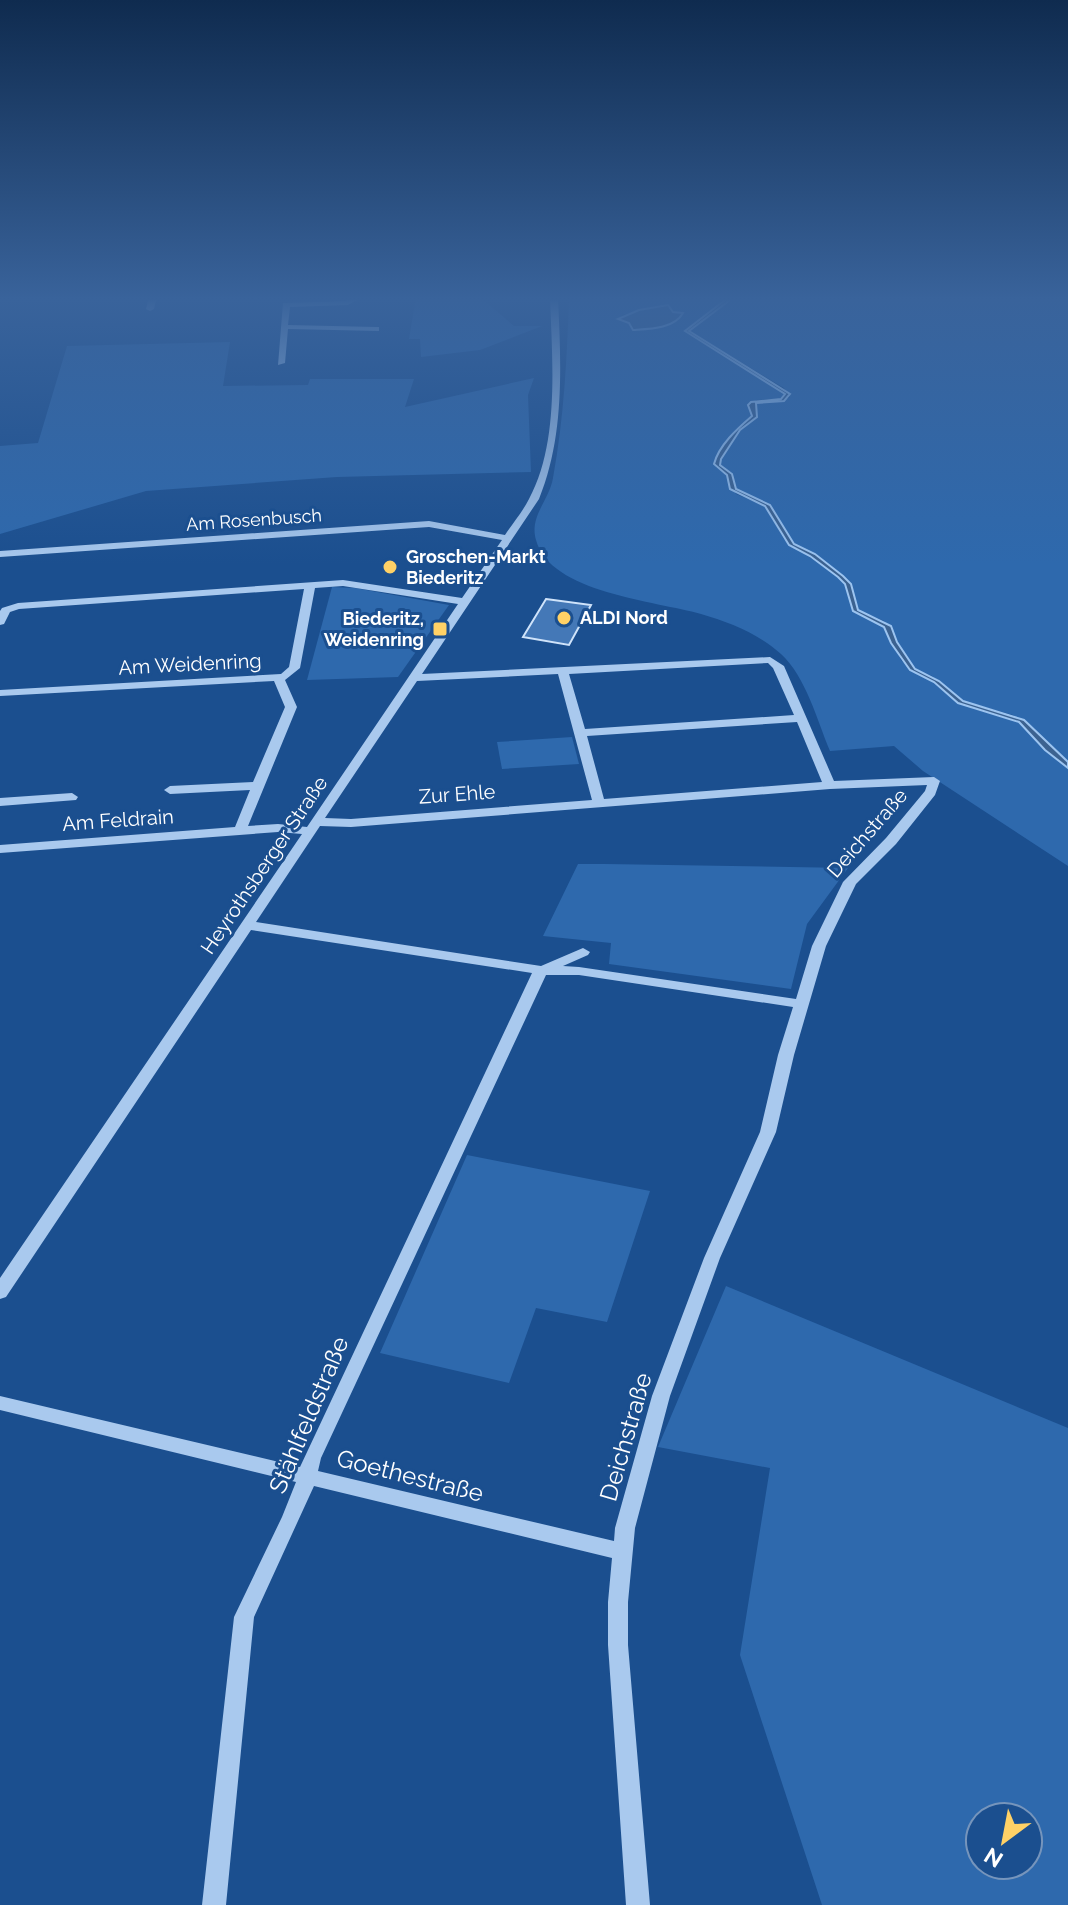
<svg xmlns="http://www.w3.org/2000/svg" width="1068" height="1905" viewBox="0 0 1068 1905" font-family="Raleway,sans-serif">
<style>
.green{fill:#2e69ad;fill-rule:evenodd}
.water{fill:#3c6290;stroke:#9cc4f0;stroke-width:2}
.building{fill:#4478b7;stroke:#cfe3fa;stroke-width:2}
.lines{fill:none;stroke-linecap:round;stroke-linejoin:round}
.minor{fill:#a9c9ee;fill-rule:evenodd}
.poi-dot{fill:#ffd166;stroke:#1b4f8f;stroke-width:3}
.labels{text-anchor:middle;stroke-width:6;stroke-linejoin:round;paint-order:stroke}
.far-street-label{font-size:18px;fill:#fff;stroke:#1b4f8f}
.far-poi-label{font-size:18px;font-weight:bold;fill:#fff;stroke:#1b4f8f;text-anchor:start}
.street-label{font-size:20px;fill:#fff;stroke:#1b4f8f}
.near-street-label{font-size:24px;fill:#fff;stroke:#1b4f8f}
</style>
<rect width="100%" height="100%" fill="#1b4f8f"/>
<!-- green -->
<g class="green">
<path d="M 416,297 L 480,297 L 514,326 L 542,326 L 480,350 L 421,357 L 420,339 L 409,339 Z"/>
<path d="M 569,297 L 1068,297 L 1068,762 L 1013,715 L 963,701 L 932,676 L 915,669 L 884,621 L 858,610 L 851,584 L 843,576 L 815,554 L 794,544 L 770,505 L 736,489 L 732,474 L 720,464 L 721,459 L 740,430 L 757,415 L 753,406 L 756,403 L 784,401 L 790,397 L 784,388 L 689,331 L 686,331 L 785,394 L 781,399 L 756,400 L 750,410 L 752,416 C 734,432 723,445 716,467 L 727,475 L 736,494 L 765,506 L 784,539 L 838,577 L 845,584 L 849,599 L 860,615 L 885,627 L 901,660 L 918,675 L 928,678 L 948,695 L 974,709 L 1019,722 L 1045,750 L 1068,768 L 1068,866 L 923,771 L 894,746 L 830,751 C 817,720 806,677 781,654 C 759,634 729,622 701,614 C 656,601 550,593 536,540 C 529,516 549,501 553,478 C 564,418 567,358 569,297 ZM 656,306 L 673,312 L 679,320 L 663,326 L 633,330 L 629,323 L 619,319 L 622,315 Z"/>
<path d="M 230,342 L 223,386 L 308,385 L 310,379 L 414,379 L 405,407 L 534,378 L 528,395 L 531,472 L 337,477 L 146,491 L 0,534 L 0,446 L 38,443 L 67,346 Z"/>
<path d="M 332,587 L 355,588 L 449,605 L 398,677 L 307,680 Z"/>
<path d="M 572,737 L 579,764 L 502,769 L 497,742 Z"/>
<path d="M 578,864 L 605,864 L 848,868 L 807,924 L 791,989 L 609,964 L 611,943 L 543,936 Z"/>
<path d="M 467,1155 L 650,1191 L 607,1322 L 536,1308 L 509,1383 L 380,1353 Z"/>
<path d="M 726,1286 L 1068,1428 L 1068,1905 L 822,1905 L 740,1655 L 770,1468 L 658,1447 ZM 980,1817 L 1028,1817 L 1028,1865 L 980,1865 Z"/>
</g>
<!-- water -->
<g class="water">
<path d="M 729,297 L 734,297 L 689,331 L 790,394 L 784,401 L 756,403 L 757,417 L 740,430 L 721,459 L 720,465 L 732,474 L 736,489 L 770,505 L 794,544 L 815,554 L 843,576 L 851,584 L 858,610 L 891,626 L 897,642 L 915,669 L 939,681 L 963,701 L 1024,720 L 1068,762 L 1068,768 L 1045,750 L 1019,722 L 958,703 L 934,682 L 910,670 L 891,643 L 884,627 L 853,611 L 845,584 L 838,577 L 810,556 L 789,545 L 765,506 L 730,489 L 727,475 L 714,464 C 719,445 737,429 752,416 L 748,405 L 751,402 L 781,399 L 785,394 L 685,331 Z"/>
<path d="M 668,305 L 673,312 L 683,313 C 674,329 649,329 633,330 L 629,323 L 618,319 L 639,310 Z"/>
</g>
<!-- building -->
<path class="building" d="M 546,599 L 591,605 L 569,645 L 523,637 Z"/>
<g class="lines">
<!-- minor -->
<g class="minor">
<path d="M 149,297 L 157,297 L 154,309 L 150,311 L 146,309 Z"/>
<path d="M 352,297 L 362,297 L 348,305 L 290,307 L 288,325 L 376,327 L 379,327 L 379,331 L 288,329 L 285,363 L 278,365 L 283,303 L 346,301 Z"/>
<path d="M 550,297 L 558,297 C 561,365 565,435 539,499 L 422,674 L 770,657 L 784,666 L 834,781 L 934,777 L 940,781 L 935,795 L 896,844 L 856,884 L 826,946 L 794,1055 L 776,1132 L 720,1258 L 670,1396 L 635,1528 L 628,1602 L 628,1645 L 650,1905 L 626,1905 L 608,1645 L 608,1602 L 612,1558 L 314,1486 L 254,1617 L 226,1905 L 202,1905 L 234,1617 L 282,1517 L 296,1482 L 0,1410 L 0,1396 L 300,1467 L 532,973 L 251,930 L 6,1297 L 0,1299 L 0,1278 L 302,834 L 278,832 L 0,853 L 0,845 L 235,827 L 250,790 L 170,794 L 164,790 L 170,786 L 253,782 L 285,707 L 274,681 L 0,696 L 0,690 L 281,674 L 289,667 L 304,589 L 19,609 L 10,612 L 4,624 L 0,625 L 0,611 L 2,608 L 18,603 L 343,580 L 462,598 L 502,540 L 429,527 L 0,557 L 0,551 L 429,521 L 505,535 C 513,523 523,511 529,499 C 560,442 552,359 550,297 ZM 343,586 L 458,604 L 307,827 L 278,824 L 248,826 L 297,707 L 285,680 L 300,668 L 315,588 ZM 768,663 L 773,668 L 794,715 L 585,729 L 569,674 ZM 558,674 L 592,800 L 351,819 L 325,818 L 417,681 ZM 797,722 L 822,782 L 604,799 L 587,736 ZM 927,785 L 925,791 L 886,838 L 843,882 L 812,946 L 796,999 L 579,967 L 563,966 L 588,955 L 590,952 L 583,948 L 541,966 L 256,922 L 320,826 L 351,827 L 830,789 ZM 546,975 L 579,975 L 793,1007 L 778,1055 L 760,1132 L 704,1258 L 652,1396 L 615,1528 L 614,1541 L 318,1471 L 321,1458 Z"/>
<path d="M 72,793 L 78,797 L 76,800 L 0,806 L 0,798 Z"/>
</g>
</g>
<!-- sky -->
<linearGradient id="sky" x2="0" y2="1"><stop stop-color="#0f2b4f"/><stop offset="0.53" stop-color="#39639b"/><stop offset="1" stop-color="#39639b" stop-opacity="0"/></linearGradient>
<rect width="1068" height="564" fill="url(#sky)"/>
<!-- markers -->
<g class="poi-dot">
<circle cx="390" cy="567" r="8"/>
<circle cx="564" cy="618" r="8"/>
<rect x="432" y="621" width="16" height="16" rx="4"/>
</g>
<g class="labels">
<!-- far-street labels -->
<g class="far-street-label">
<text transform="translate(254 520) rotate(-4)" y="6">Am Rosenbusch</text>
</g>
<!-- far-poi labels -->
<g class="far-poi-label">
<text x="406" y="563">Groschen-Markt<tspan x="406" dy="21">Biederitz</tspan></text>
<text x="580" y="624">ALDI Nord</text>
<text x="424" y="625" text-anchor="end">Biederitz,<tspan x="424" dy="21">Weidenring</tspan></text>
</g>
<!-- street labels -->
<g class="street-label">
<text transform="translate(190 664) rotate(-3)" y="7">Am Weidenring</text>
<text transform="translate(457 794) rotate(-4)" y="7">Zur Ehle</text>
<text transform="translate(118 820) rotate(-4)" y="7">Am Feldrain</text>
<text transform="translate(867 833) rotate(-49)" y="7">Deichstraße</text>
<text transform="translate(264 865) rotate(-56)" y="7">Heyrothsberger Straße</text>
</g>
<!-- near-street labels -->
<g class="near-street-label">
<text transform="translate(309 1415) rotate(-67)" y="8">Stählfeldstraße</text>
<text transform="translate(626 1437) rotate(-74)" y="8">Deichstraße</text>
<text transform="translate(410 1476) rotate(14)" y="8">Goethestraße</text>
</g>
</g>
<!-- north arrow -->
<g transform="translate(1004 1841) rotate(212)"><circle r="38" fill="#1b4f8f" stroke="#7695bc" stroke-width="2"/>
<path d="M0-6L14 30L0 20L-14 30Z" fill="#ffd166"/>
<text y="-12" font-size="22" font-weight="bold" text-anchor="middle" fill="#ffffff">N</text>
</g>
</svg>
